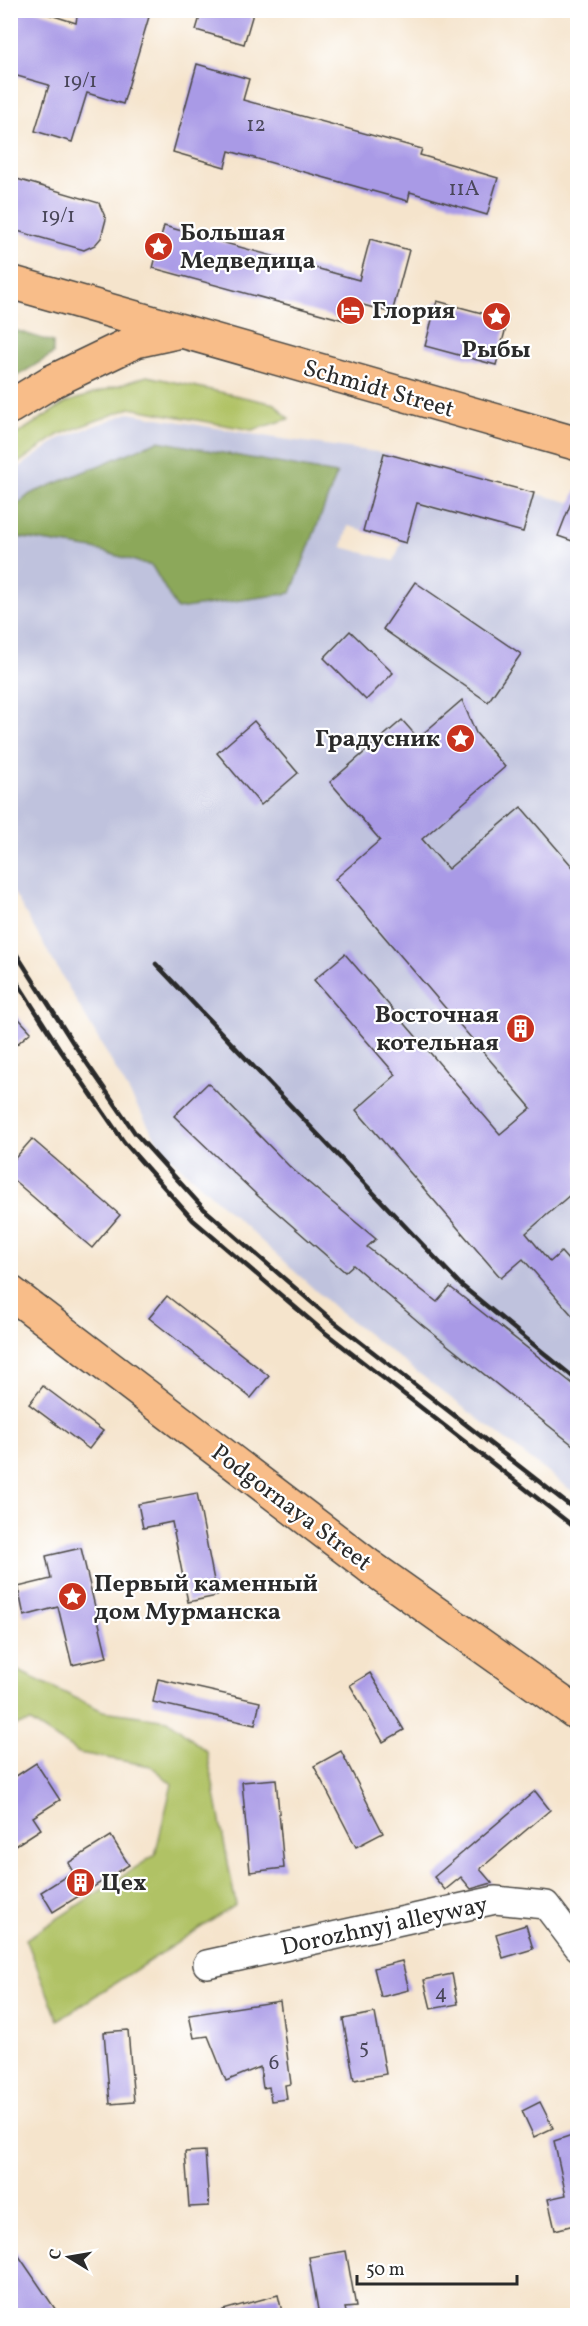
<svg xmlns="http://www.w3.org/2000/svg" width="588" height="2326" viewBox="0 0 588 2326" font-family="Vollkorn,serif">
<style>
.industrial{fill:#bfc2dd}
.green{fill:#b0c265;stroke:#6e7648;stroke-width:1.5}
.forest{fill:#8ca85a;stroke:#5c6a42;stroke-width:1.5}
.building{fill:#a99ae6}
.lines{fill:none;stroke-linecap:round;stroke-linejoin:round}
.minor-casing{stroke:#494743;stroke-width:30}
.major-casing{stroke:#494743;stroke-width:36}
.minor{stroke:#fff;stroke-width:27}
.major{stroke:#f8bd89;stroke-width:33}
.rail{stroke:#2b2b2b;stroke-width:4.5}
.labels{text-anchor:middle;stroke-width:4.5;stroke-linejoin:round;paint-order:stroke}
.number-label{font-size:21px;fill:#4a475a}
.poi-label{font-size:24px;font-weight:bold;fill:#2b2b2b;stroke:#fff;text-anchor:start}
.street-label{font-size:24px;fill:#2b2b2b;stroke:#fff}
</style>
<rect width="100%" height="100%" fill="#fff"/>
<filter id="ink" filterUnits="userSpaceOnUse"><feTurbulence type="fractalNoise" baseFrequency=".0167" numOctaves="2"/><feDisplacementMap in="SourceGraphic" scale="12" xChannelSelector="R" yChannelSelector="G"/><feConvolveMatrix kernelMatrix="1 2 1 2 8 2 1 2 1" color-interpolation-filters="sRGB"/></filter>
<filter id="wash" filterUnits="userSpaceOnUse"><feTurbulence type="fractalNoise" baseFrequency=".008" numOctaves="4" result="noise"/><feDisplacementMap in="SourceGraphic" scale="24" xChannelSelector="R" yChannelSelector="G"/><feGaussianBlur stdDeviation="1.35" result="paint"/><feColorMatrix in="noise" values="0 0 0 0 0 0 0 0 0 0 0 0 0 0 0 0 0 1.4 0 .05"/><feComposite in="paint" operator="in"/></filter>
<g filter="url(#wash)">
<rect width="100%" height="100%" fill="#f5e4cc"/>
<!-- industrial -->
<path class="industrial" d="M 129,413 L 275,438 L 384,453 L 363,530 L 348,526 L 342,547 L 394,561 L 417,503 L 523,532 L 534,493 L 577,504 L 577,1495 L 339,1312 L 163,1151 L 11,888 L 10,474 L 59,439 Z"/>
<!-- green -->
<g class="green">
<path d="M 147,376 L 275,404 L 289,419 L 252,430 L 130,408 L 58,435 L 11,468 L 11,438 L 65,403 Z"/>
<path d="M 10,1667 L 103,1711 L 168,1720 L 207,1752 L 236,1905 L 58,2020 L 26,1939 L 155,1855 L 172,1784 L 151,1766 L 79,1753 L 31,1722 L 11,1726 Z"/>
</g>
<!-- forest -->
<g class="forest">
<path d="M 11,329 L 53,342 L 53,354 L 11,380 Z"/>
<path d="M 158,441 L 337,474 L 291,593 L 177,609 L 152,566 L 94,549 L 11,536 L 11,510 L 30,494 Z"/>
</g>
<g id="blocks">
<!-- building -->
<g class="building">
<path d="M 10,10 L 35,10 L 76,23 L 78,10 L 151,10 L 123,104 L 87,93 L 72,142 L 35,131 L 49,85 L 10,74 Z"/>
<path d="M 202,10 L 254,10 L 244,44 L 196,30 Z"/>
<path d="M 197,64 L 249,79 L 243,100 L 422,149 L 420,155 L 498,178 L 487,215 L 410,192 L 408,201 L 229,151 L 225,167 L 173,152 Z"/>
<path d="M 10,177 L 99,203 L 106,219 L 101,238 L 95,245 L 84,250 L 10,229 Z"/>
<path d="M 164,226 L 359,280 L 370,239 L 409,250 L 392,313 L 356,303 L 351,322 L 153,268 Z"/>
<path d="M 437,301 L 508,320 L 496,365 L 425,346 Z"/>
<path d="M 384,453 L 534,493 L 523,532 L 417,503 L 406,543 L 363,531 Z"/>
<path d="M 576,490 L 578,490 L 578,543 L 558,536 Z"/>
<path d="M 415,582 L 521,654 L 488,702 L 383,629 Z"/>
<path d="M 350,631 L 393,673 L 366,700 L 324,658 Z"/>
<path d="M 462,700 L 476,733 L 505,767 L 422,839 L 448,869 L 521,807 L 578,873 L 578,1188 L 526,1233 L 550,1262 L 561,1252 L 578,1271 L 578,1322 L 523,1259 L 501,1278 L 356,1110 L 396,1075 L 314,980 L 345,954 L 500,1134 L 531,1108 L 335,879 L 380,840 L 330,782 L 402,720 L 418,738 Z"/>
<path d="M 254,721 L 298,773 L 261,805 L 217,753 Z"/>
<path d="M 10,1009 L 31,1032 L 10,1050 Z"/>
<path d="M 208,1083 L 291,1168 L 376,1239 L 367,1247 L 437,1302 L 450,1287 L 578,1388 L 578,1449 L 421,1324 L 353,1265 L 345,1272 L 258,1196 L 174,1116 Z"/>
<path d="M 32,1139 L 120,1215 L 92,1248 L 10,1177 L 10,1164 Z"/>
<path d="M 167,1296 L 269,1376 L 251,1398 L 149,1318 Z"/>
<path d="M 43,1386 L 103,1431 L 89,1449 L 29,1404 Z"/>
<path d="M 197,1493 L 217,1596 L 188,1602 L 172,1522 L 143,1528 L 138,1504 Z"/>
<path d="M 81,1548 L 107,1657 L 72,1665 L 58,1607 L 24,1616 L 18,1587 L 51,1579 L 46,1556 Z"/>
<path d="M 370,1673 L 404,1730 L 383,1742 L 350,1685 Z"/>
<path d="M 158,1679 L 260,1702 L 255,1725 L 153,1702 Z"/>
<path d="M 341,1751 L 383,1833 L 356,1847 L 314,1766 Z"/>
<path d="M 36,1763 L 60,1800 L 33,1817 L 41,1829 L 10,1849 L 10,1780 Z"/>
<path d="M 276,1779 L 284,1868 L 250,1872 L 242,1782 Z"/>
<path d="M 535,1791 L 550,1810 L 480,1869 L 492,1883 L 471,1889 L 461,1877 L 445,1890 L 434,1877 Z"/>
<path d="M 111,1836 L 129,1865 L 53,1912 L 41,1892 L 73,1872 L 68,1863 Z"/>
<path d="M 526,1925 L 533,1949 L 503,1958 L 496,1934 Z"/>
<path d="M 402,1961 L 409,1990 L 381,1997 L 374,1968 Z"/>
<path d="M 452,1974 L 458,2004 L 431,2009 L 424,1980 Z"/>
<path d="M 280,2001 L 291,2084 L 285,2085 L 287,2099 L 271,2101 L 269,2087 L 263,2088 L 260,2067 L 226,2081 L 208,2036 L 194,2038 L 189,2015 Z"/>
<path d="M 375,2013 L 386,2074 L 354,2080 L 343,2019 Z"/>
<path d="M 128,2030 L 134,2102 L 110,2104 L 104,2032 Z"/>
<path d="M 540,2102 L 553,2128 L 534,2137 L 522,2111 Z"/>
<path d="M 578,2133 L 578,2224 L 555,2230 L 548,2199 L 566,2195 L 554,2141 Z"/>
<path d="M 205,2151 L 209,2206 L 189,2207 L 185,2152 Z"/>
<path d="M 10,2243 L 60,2316 L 10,2316 Z"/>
<path d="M 346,2251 L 356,2307 L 345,2308 L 347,2316 L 319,2316 L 309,2257 Z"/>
<path d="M 278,2295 L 283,2316 L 224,2316 L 223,2310 Z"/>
</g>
</g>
</g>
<g filter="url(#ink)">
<use href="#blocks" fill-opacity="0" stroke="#494743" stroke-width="1.5"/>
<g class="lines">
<defs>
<path id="minor" d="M 207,1964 L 495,1900 L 546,1905 L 578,1947"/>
<g id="major">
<path d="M 10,282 L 578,444"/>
<path d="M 10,407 L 51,382 L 136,341 L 177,332"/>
<path d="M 10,1292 L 369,1566 L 578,1714"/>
</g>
</defs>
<!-- minor casing -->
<use href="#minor" class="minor-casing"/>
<!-- major casing -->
<use href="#major" class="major-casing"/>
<!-- minor -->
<use href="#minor" class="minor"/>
<!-- major -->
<use href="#major" class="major"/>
<!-- rail -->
<g class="rail">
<path d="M 10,944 L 73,1043 L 135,1133 L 204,1209 L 332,1320 L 578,1512"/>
<path d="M 156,964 L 461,1285 L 578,1381"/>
<path d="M 10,971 L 61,1051 L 124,1142 L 193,1220 L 323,1331 L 578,1530"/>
</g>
</g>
</g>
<!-- icons -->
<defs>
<symbol id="sight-disc" viewBox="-11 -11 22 22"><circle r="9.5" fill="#c8321e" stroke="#fff"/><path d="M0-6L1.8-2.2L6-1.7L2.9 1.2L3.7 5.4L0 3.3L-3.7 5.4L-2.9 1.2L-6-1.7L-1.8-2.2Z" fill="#fff"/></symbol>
<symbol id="hotel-disc" viewBox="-11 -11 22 22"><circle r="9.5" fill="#c8321e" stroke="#fff"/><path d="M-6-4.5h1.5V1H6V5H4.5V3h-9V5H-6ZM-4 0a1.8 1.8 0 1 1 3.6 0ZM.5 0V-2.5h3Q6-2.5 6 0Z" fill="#fff"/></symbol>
<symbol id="building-disc" viewBox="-11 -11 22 22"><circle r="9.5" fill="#c8321e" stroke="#fff"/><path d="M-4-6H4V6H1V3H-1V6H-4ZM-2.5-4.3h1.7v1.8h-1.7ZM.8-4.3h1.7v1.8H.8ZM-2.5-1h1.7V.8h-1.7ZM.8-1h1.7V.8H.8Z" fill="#fff"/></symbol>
</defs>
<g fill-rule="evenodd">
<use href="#sight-disc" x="142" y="230" width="33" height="33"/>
<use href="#hotel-disc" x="334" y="294" width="33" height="33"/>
<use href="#sight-disc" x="480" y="300" width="33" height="33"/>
<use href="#sight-disc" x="444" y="722" width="33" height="33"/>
<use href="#building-disc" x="504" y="1012" width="33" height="33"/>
<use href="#sight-disc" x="56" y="1580" width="33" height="33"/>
<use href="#building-disc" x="64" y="1866" width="33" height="33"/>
</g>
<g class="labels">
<!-- number labels -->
<g class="number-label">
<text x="80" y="87">19/1</text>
<text x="256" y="131">12</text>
<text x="464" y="195">11А</text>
<text x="58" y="222">19/1</text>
<text x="441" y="1999">4</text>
<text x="364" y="2053">5</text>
<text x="274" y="2069">6</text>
</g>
<!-- poi labels -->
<g class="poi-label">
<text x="180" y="240">Большая<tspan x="180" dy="28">Медведица</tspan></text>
<text x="372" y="318">Глория</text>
<text x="496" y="357" text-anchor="middle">Рыбы</text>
<text x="440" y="746" text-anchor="end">Градусник</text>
<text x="499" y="1022" text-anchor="end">Восточная<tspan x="499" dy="28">котельная</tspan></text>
<text x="94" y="1591">Первый каменный<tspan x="94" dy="28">дом Мурманска</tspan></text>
<text x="101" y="1890">Цех</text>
</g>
<!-- street labels -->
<g class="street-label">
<text transform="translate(379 388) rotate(16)" y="8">Schmidt Street</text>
<text transform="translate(292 1507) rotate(37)" y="8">Podgornaya Street</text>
<text transform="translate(384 1925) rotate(-12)" y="8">Dorozhnyj alleyway</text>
</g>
</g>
<!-- margin -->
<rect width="588" height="2326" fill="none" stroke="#fff" stroke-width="36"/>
<!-- north arrow -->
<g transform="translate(69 2257) rotate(281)" stroke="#ffffff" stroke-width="4.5" paint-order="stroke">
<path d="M0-4.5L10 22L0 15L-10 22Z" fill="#2b2b2b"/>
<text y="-9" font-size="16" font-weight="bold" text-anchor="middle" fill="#2b2b2b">С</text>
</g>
<!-- scale -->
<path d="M357 2275v9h160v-9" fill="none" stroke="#2b2b2b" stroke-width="3"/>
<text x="366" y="2275" font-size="18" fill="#2b2b2b" stroke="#ffffff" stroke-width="4.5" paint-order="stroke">50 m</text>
</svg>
